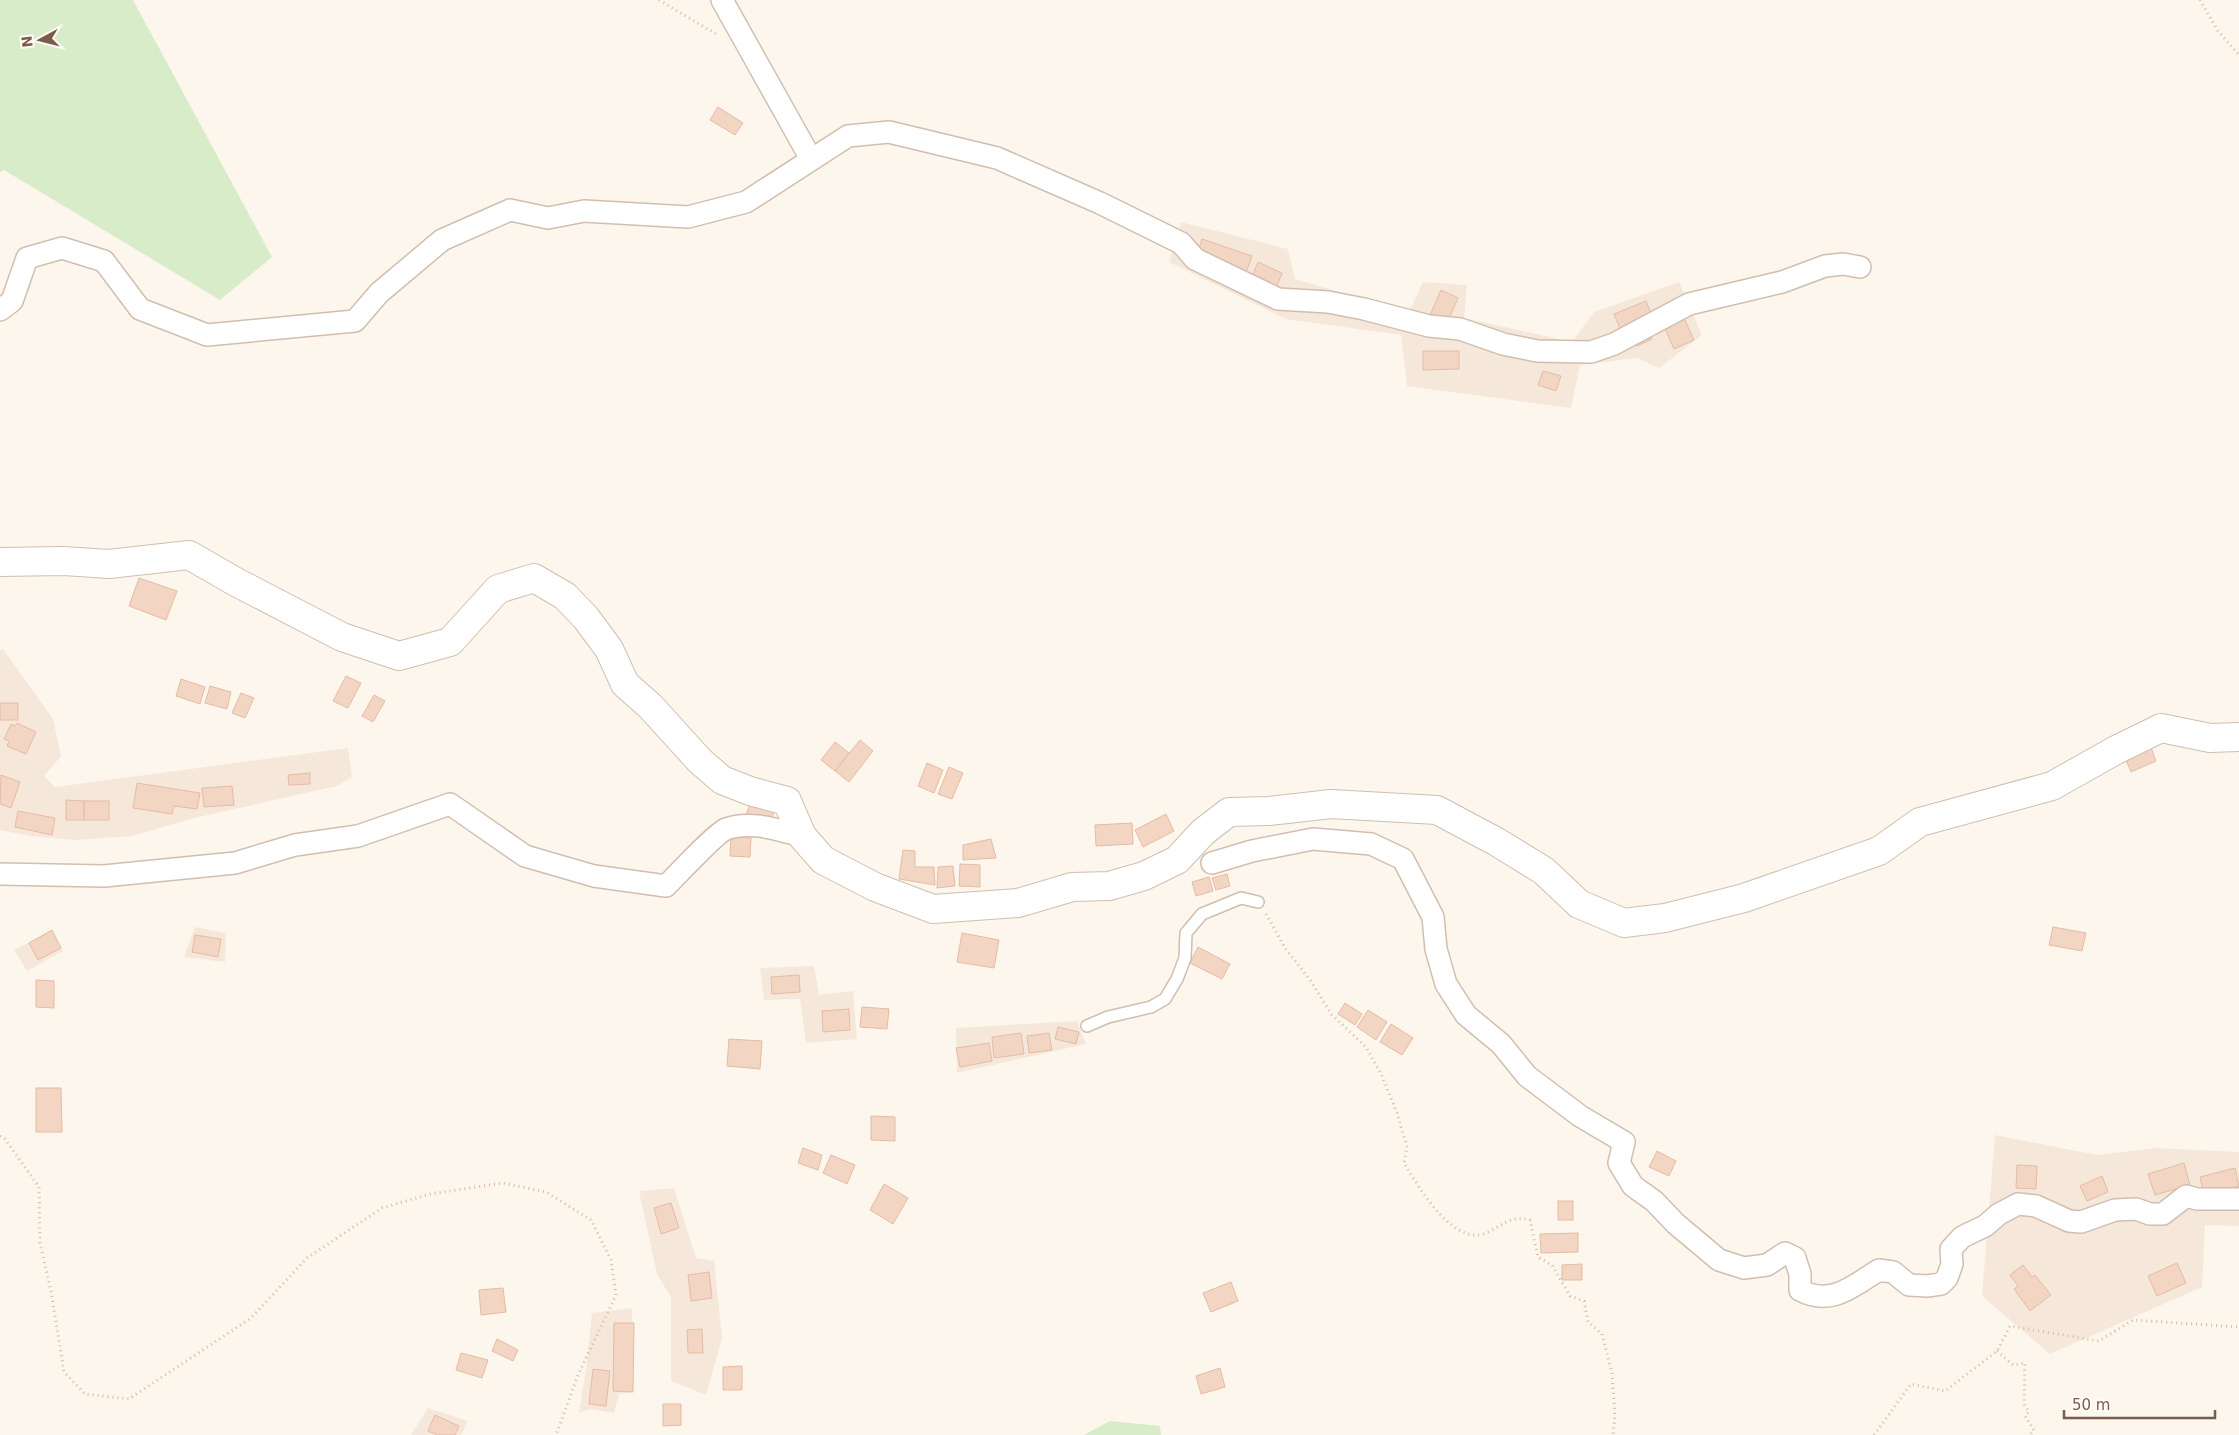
<svg xmlns="http://www.w3.org/2000/svg" width="2239" height="1435" viewBox="0 0 2239 1435" font-family="'DejaVu Sans',sans-serif">
<style>
.residential{fill:#f5e8da}
.green{fill:#d8ecc9}
.building{fill:#f3d5c3;stroke:#e6bba3}
.lines{fill:none;stroke-linecap:round;stroke-linejoin:round}
.service-casing{stroke:#d1beb0;stroke-width:14}
.minor-casing{stroke:#d1beb0;stroke-width:24}
.tertiary-casing{stroke:#d1beb0;stroke-width:30}
.path{stroke:#d9b8a5;stroke-width:3;stroke-dasharray:1 4;stroke-linecap:butt}
.service{stroke:#fff;stroke-width:11}
.minor{stroke:#fff;stroke-width:21}
.tertiary{stroke:#fff;stroke-width:28}
</style>
<rect width="100%" height="100%" fill="#fdf6ec"/>
<!-- residential -->
<g class="residential">
<path d="M 1181,222 L 1288,249 L 1295,279 L 1409,312 L 1423,282 L 1467,285 L 1464,318 L 1572,342 L 1594,312 L 1679,282 L 1702,335 L 1659,368 L 1637,358 L 1580,365 L 1571,408 L 1407,386 L 1401,335 L 1286,319 L 1169,262 Z"/>
<path d="M 3,649 L 53,719 L 61,756 L 44,776 L 55,787 L 348,748 L 352,777 L 337,786 L 194,818 L 132,836 L 74,840 L 31,836 L 0,830 L 0,650 Z"/>
<path d="M 195,927 L 226,933 L 225,962 L 184,957 Z"/>
<path d="M 52,930 L 63,951 L 27,971 L 14,950 Z"/>
<path d="M 814,966 L 819,995 L 853,991 L 857,1039 L 806,1043 L 800,999 L 764,1000 L 760,968 Z"/>
<path d="M 1077,1021 L 1086,1044 L 957,1073 L 956,1028 Z"/>
<path d="M 1995,1135 L 2097,1155 L 2157,1148 L 2239,1152 L 2239,1226 L 2205,1225 L 2202,1287 L 2050,1354 L 1982,1296 Z"/>
<path d="M 674,1188 L 696,1258 L 714,1261 L 722,1338 L 706,1395 L 671,1381 L 671,1297 L 657,1274 L 639,1191 Z"/>
<path d="M 632,1308 L 633,1392 L 619,1394 L 614,1413 L 589,1409 L 579,1413 L 586,1370 L 592,1313 Z"/>
<path d="M 428,1408 L 468,1421 L 461,1435 L 411,1435 Z"/>
</g>
<!-- green -->
<g class="green">
<path d="M 0,0 L 133,0 L 272,257 L 220,300 L 4,170 L 0,172 Z"/>
<path d="M 1110,1421 L 1160,1426 L 1161,1435 L 1084,1435 Z"/>
</g>
<!-- building -->
<g class="building">
<path d="M 718,107 L 743,123 L 735,135 L 710,120 Z"/>
<path d="M 1202,239 L 1252,256 L 1246,273 L 1196,257 Z"/>
<path d="M 1258,262 L 1282,273 L 1275,291 L 1250,281 Z"/>
<path d="M 1441,290 L 1458,298 L 1447,323 L 1430,315 Z"/>
<path d="M 1646,301 L 1654,321 L 1622,333 L 1614,314 Z"/>
<path d="M 1683,316 L 1694,340 L 1674,349 L 1663,324 Z"/>
<path d="M 1649,329 L 1652,339 L 1637,346 L 1633,336 Z"/>
<path d="M 1423,351 L 1459,351 L 1459,369 L 1423,370 Z"/>
<path d="M 1543,371 L 1561,376 L 1556,391 L 1538,385 Z"/>
<path d="M 139,578 L 177,591 L 166,620 L 129,606 Z"/>
<path d="M 346,676 L 361,683 L 348,708 L 333,701 Z"/>
<path d="M 181,679 L 205,687 L 200,704 L 176,696 Z"/>
<path d="M 210,686 L 231,692 L 227,709 L 205,703 Z"/>
<path d="M 241,693 L 254,698 L 245,718 L 232,713 Z"/>
<path d="M 374,695 L 385,701 L 373,722 L 362,716 Z"/>
<rect x="0" y="703" width="18" height="17"/>
<path d="M 17,723 L 36,732 L 26,754 L 7,746 L 9,741 L 4,739 L 11,724 L 15,726 Z"/>
<path d="M 860,740 L 873,751 L 849,782 L 835,771 Z"/>
<path d="M 835,742 L 849,753 L 835,771 L 821,760 Z"/>
<path d="M 2149,742 L 2156,761 L 2131,772 L 2123,753 Z"/>
<path d="M 927,763 L 943,770 L 934,793 L 918,786 Z"/>
<path d="M 949,767 L 963,773 L 952,799 L 938,794 Z"/>
<path d="M 310,773 L 310,784 L 289,785 L 288,775 Z"/>
<path d="M 1,775 L 20,782 L 11,808 L 0,804 Z"/>
<path d="M 137,783 L 200,793 L 197,809 L 174,806 L 172,814 L 133,808 Z"/>
<path d="M 232,786 L 234,805 L 204,807 L 202,788 Z"/>
<path d="M 66,800 L 84,801 L 84,820 L 66,820 Z"/>
<rect x="84" y="801" width="25" height="19"/>
<path d="M 750,804 L 774,812 L 769,826 L 745,818 Z"/>
<path d="M 18,811 L 55,818 L 52,835 L 15,827 Z"/>
<path d="M 1166,814 L 1174,831 L 1143,847 L 1135,830 Z"/>
<path d="M 1132,823 L 1133,844 L 1096,846 L 1095,825 Z"/>
<path d="M 731,837 L 751,838 L 750,857 L 730,856 Z"/>
<path d="M 991,839 L 996,858 L 963,860 L 963,845 Z"/>
<path d="M 903,850 L 915,851 L 915,867 L 934,867 L 935,885 L 899,879 Z"/>
<path d="M 960,864 L 980,865 L 980,887 L 959,886 Z"/>
<path d="M 953,866 L 955,886 L 937,888 L 938,867 Z"/>
<path d="M 1227,874 L 1230,886 L 1216,890 L 1212,878 Z"/>
<path d="M 1209,877 L 1213,891 L 1196,896 L 1192,882 Z"/>
<path d="M 2053,927 L 2086,933 L 2082,951 L 2049,945 Z"/>
<path d="M 52,930 L 61,948 L 38,960 L 29,943 Z"/>
<path d="M 962,933 L 999,940 L 994,968 L 957,962 Z"/>
<path d="M 195,935 L 221,939 L 218,957 L 192,952 Z"/>
<path d="M 1198,947 L 1230,964 L 1222,979 L 1190,963 Z"/>
<path d="M 799,975 L 800,992 L 772,994 L 771,977 Z"/>
<path d="M 36,980 L 54,981 L 54,1008 L 36,1007 Z"/>
<path d="M 1345,1003 L 1362,1014 L 1355,1025 L 1338,1014 Z"/>
<path d="M 862,1007 L 889,1009 L 887,1029 L 860,1027 Z"/>
<path d="M 849,1009 L 850,1030 L 823,1032 L 822,1011 Z"/>
<path d="M 1368,1010 L 1387,1022 L 1376,1040 L 1357,1027 Z"/>
<path d="M 1391,1024 L 1413,1038 L 1402,1055 L 1380,1042 Z"/>
<path d="M 1058,1027 L 1079,1032 L 1076,1044 L 1055,1039 Z"/>
<path d="M 1021,1033 L 1024,1054 L 994,1058 L 992,1037 Z"/>
<path d="M 1049,1033 L 1052,1050 L 1029,1053 L 1027,1036 Z"/>
<path d="M 729,1039 L 762,1041 L 760,1069 L 727,1066 Z"/>
<path d="M 989,1043 L 992,1061 L 960,1067 L 956,1048 Z"/>
<path d="M 36,1088 L 61,1088 L 62,1132 L 36,1132 Z"/>
<path d="M 871,1116 L 895,1117 L 895,1141 L 871,1140 Z"/>
<path d="M 803,1148 L 822,1155 L 818,1170 L 798,1163 Z"/>
<path d="M 1657,1151 L 1676,1161 L 1669,1176 L 1649,1167 Z"/>
<path d="M 831,1155 L 855,1165 L 847,1184 L 823,1173 Z"/>
<path d="M 2184,1163 L 2190,1185 L 2155,1195 L 2148,1174 Z"/>
<path d="M 2017,1165 L 2037,1166 L 2036,1189 L 2016,1188 Z"/>
<path d="M 2235,1168 L 2239,1186 L 2204,1195 L 2200,1177 Z"/>
<path d="M 2102,1176 L 2108,1192 L 2087,1201 L 2080,1186 Z"/>
<path d="M 884,1184 L 908,1198 L 893,1224 L 870,1210 Z"/>
<rect x="1558" y="1201" width="15" height="19"/>
<path d="M 671,1203 L 679,1228 L 661,1234 L 654,1208 Z"/>
<path d="M 1578,1233 L 1578,1252 L 1541,1253 L 1540,1234 Z"/>
<path d="M 2177,1263 L 2186,1283 L 2157,1296 L 2148,1276 Z"/>
<path d="M 1582,1264 L 1582,1280 L 1562,1280 L 1562,1265 Z"/>
<path d="M 2023,1265 L 2032,1277 L 2035,1275 L 2051,1295 L 2030,1311 L 2014,1289 L 2018,1286 L 2010,1275 Z"/>
<path d="M 709,1272 L 712,1298 L 691,1301 L 688,1275 Z"/>
<path d="M 1231,1282 L 1238,1301 L 1211,1312 L 1203,1293 Z"/>
<path d="M 503,1288 L 506,1312 L 481,1315 L 479,1290 Z"/>
<path d="M 614,1323 L 634,1323 L 633,1392 L 613,1391 Z"/>
<path d="M 702,1329 L 703,1353 L 688,1353 L 687,1330 Z"/>
<path d="M 497,1339 L 518,1350 L 513,1361 L 492,1351 Z"/>
<path d="M 461,1353 L 488,1360 L 482,1378 L 456,1370 Z"/>
<path d="M 742,1366 L 742,1390 L 723,1390 L 723,1367 Z"/>
<path d="M 1220,1368 L 1225,1387 L 1201,1394 L 1196,1376 Z"/>
<path d="M 593,1369 L 610,1371 L 606,1406 L 589,1404 Z"/>
<path d="M 663,1404 L 681,1404 L 681,1425 L 663,1426 Z"/>
<path d="M 435,1415 L 459,1426 L 455,1435 L 437,1435 L 428,1431 Z"/>
</g>
<g class="lines">
<defs>
<path id="service" d="M 1087,1026 L 1108,1017 L 1151,1007 L 1165,999 L 1177,979 L 1185,958 L 1186,933 L 1202,914 L 1241,898 L 1258,902"/>
<g id="minor">
<path d="M 722,0 L 811,159"/>
<path d="M 0,310 L 12,301 L 27,258 L 62,248 L 104,261 L 140,309 L 207,335 L 355,321 L 379,293 L 442,240 L 510,210 L 548,218 L 584,211 L 688,217 L 746,202 L 848,136 L 889,132 L 997,158 L 1100,203 L 1181,243 L 1195,259 L 1278,299 L 1328,302 L 1364,309 L 1429,326 L 1460,329 L 1503,344 L 1537,351 L 1591,352 L 1614,344 L 1689,304 L 1782,282 L 1825,266 L 1843,264 L 1860,267"/>
<path d="M 1212,863 L 1252,851 L 1313,839 L 1371,844 L 1403,859 L 1433,917 L 1436,949 L 1446,984 L 1466,1015 L 1501,1044 L 1527,1076 L 1580,1116 L 1624,1142 L 1619,1163 L 1633,1186 L 1654,1201 L 1676,1224 L 1719,1260 L 1744,1268 L 1767,1265 L 1785,1253 L 1795,1258 L 1800,1274 L 1800,1290 C 1831,1307 1853,1286 1879,1270 L 1893,1272 L 1909,1285 L 1927,1286 L 1941,1284 L 1947,1278 L 1952,1264 L 1951,1249 L 1962,1237 L 1985,1226 L 1999,1214 L 2018,1204 L 2036,1206 L 2069,1221 L 2081,1222 L 2115,1210 L 2136,1209 L 2150,1214 L 2163,1214 L 2186,1196 L 2197,1199 L 2239,1199"/>
<path d="M 0,874 L 104,876 L 235,863 L 295,845 L 358,836 L 450,804 L 525,856 L 594,876 L 666,886 C 676,876 716,833 726,829 C 750,820 779,830 802,836"/>
</g>
<path id="tertiary" d="M 0,562 L 64,561 L 109,564 L 189,555 L 236,582 L 342,637 L 399,656 L 450,642 L 498,589 L 534,578 L 565,596 L 586,618 L 609,649 L 625,684 L 650,706 L 700,761 L 722,780 L 750,791 L 787,801 L 802,836 L 823,860 L 875,887 L 933,909 L 1018,903 L 1072,887 L 1109,886 L 1144,876 L 1177,860 L 1203,832 L 1229,812 L 1269,811 L 1331,804 L 1437,810 L 1497,842 L 1544,871 L 1579,904 L 1624,923 L 1665,918 L 1744,898 L 1879,851 L 1920,822 L 2052,786 L 2116,750 L 2161,728 L 2210,738 L 2239,737"/>
</defs>
<!-- service casing -->
<use href="#service" class="service-casing"/>
<!-- minor casing -->
<use href="#minor" class="minor-casing"/>
<!-- tertiary casing -->
<use href="#tertiary" class="tertiary-casing"/>
<!-- path -->
<g class="path">
<path d="M 659,0 L 716,34"/>
<path d="M 2200,0 L 2218,31 L 2239,55"/>
<path d="M 1266,914 L 1285,948 L 1310,980 L 1332,1015 L 1366,1047 L 1382,1076 L 1397,1113 L 1407,1147 L 1404,1163 C 1417,1185 1452,1244 1483,1234 C 1503,1227 1507,1215 1530,1220 L 1538,1257 L 1552,1265 L 1570,1296 L 1584,1301 L 1588,1322 L 1602,1334 L 1612,1373 L 1615,1415 L 1613,1435"/>
<path d="M 0,1136 L 5,1139 L 39,1187 L 40,1243 L 51,1291 L 64,1372 L 85,1394 L 129,1399 L 251,1318 L 307,1258 L 382,1208 L 430,1194 L 503,1183 L 546,1192 L 591,1220 L 611,1260 L 616,1295 L 578,1375 L 556,1435"/>
<path d="M 1997,1351 L 2013,1365 L 2025,1363 L 2024,1404 L 2029,1412 L 2025,1416 L 2034,1430 L 2030,1435"/>
<path d="M 1874,1435 L 1911,1384 L 1945,1391 L 1997,1351 L 2010,1326 L 2099,1341 L 2133,1320 L 2239,1327"/>
</g>
<!-- service -->
<use href="#service" class="service"/>
<!-- minor -->
<use href="#minor" class="minor"/>
<!-- tertiary -->
<use href="#tertiary" class="tertiary"/>
</g>
<!-- north arrow -->
<g transform="translate(40 40) rotate(263)" stroke="#fffaf3" stroke-width="4" paint-order="stroke">
<path d="M0-4L9 19L0 12L-9 19Z" fill="#7a5c4d"/>
<text y="-8" font-size="14" font-weight="bold" text-anchor="middle" fill="#7a5c4d">N</text>
</g>
<!-- scale -->
<path d="M2064 1410v8h151v-8" fill="none" stroke="#7a5c4d" stroke-width="2.5"/>
<text x="2072" y="1410" font-size="15" fill="#7a5c4d" stroke="#fffaf3" stroke-width="4" paint-order="stroke">50 m</text>
</svg>
